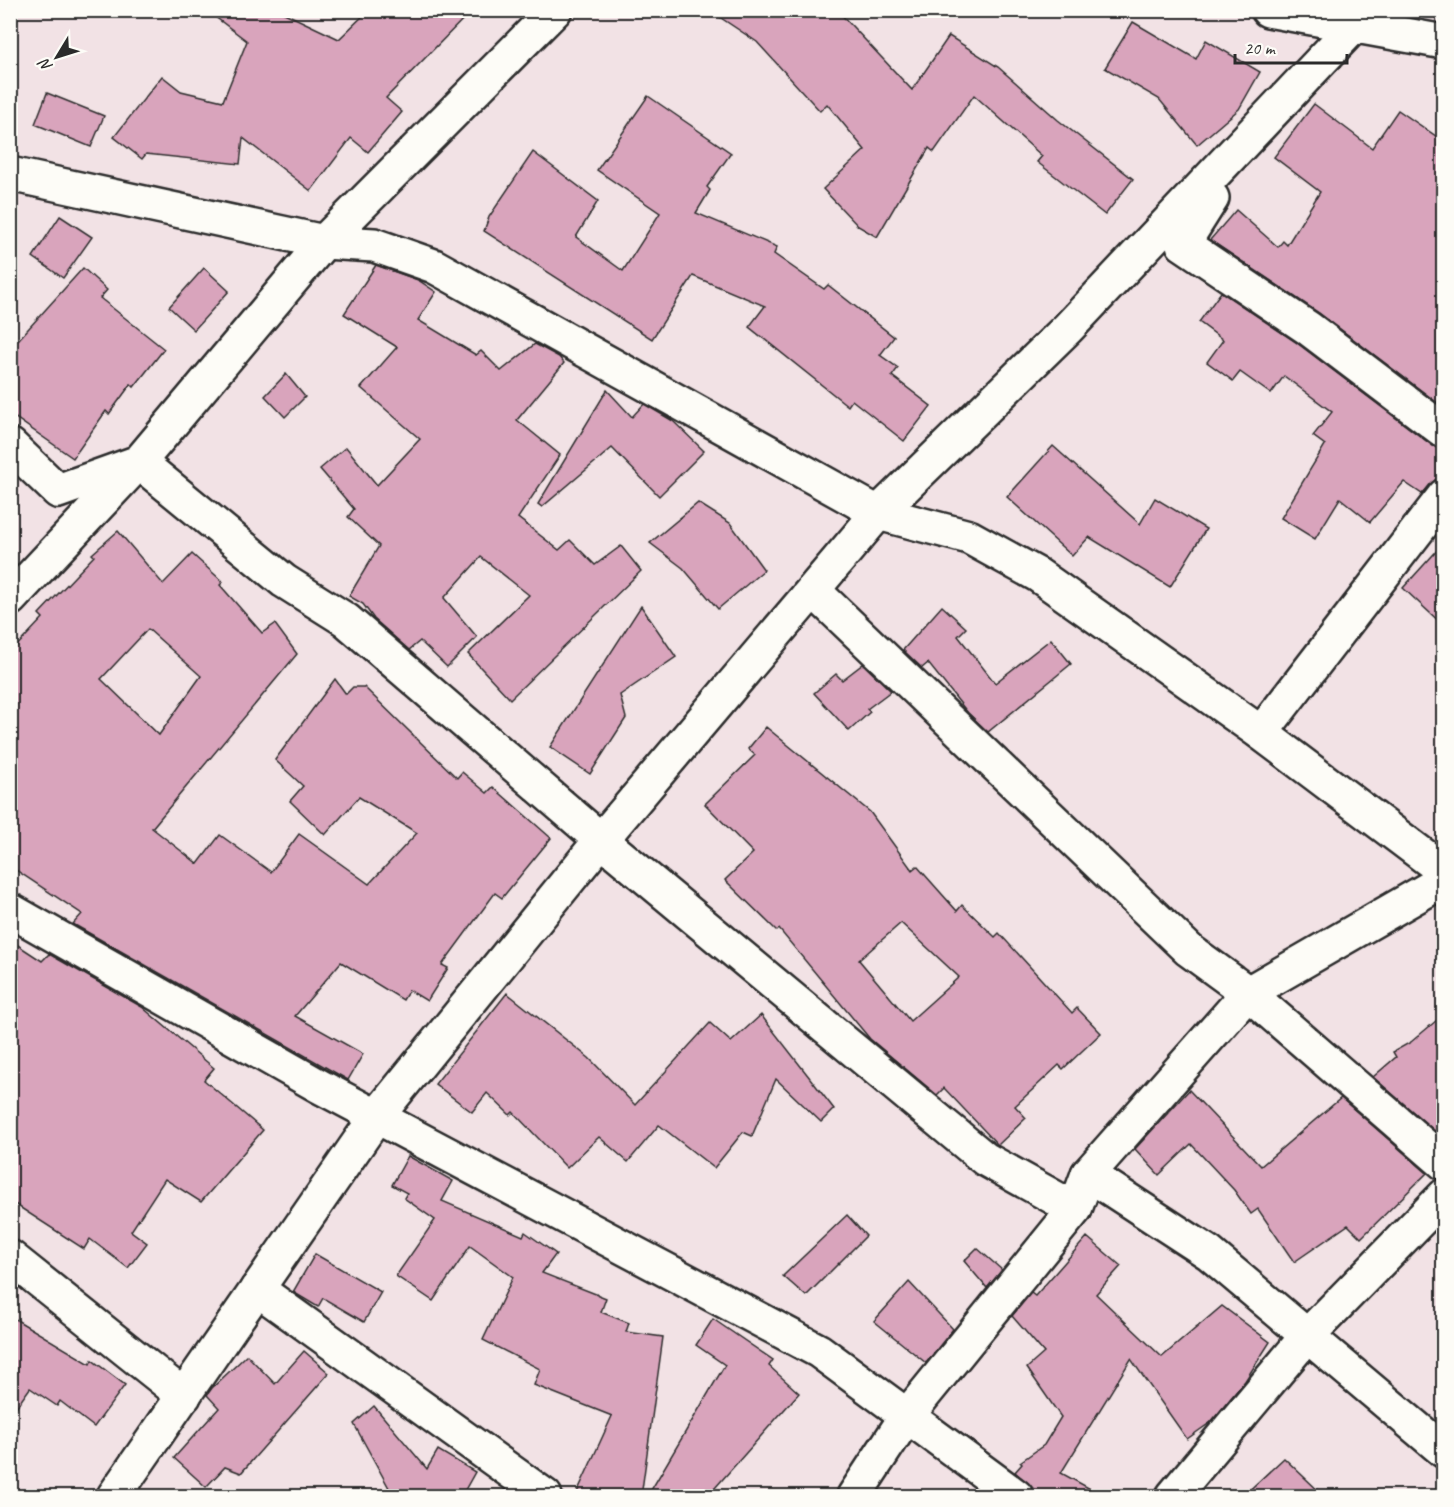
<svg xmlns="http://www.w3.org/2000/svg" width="1454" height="1507" viewBox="0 0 1454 1507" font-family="Caveat,sans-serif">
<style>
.building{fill:#d9a4bc;stroke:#2b2b2b;stroke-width:1.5;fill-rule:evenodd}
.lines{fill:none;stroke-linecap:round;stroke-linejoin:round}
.minor-casing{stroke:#2b2b2b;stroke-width:38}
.minor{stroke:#fdfcf7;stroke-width:33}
</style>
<rect width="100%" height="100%" fill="#f2e2e5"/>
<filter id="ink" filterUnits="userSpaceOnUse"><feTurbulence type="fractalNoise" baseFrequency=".0167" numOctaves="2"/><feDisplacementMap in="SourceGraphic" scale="12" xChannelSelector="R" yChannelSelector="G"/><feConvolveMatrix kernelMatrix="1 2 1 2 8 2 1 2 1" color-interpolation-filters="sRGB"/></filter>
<g filter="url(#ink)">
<!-- building -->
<g class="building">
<path d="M 206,10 L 278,10 L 339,39 L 369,10 L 472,10 L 386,98 L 402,112 L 368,152 L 351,138 L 311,191 L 243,138 L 240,164 L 146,154 L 142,159 L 114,137 L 162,76 L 181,91 L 223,101 L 247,41 Z"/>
<path d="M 709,10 L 837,10 L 912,90 L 949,36 L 998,67 L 1058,120 L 1133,179 L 1105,215 L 1037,162 L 1042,156 L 974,95 L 934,152 L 929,148 L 877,237 L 858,226 L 823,189 L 865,150 L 827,104 L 820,111 L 757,42 Z"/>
<path d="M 1133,22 L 1196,59 L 1206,40 L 1260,72 L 1239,109 L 1197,145 L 1159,99 L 1105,68 Z"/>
<path d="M 47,93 L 104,116 L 91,147 L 35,124 Z"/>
<path d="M 648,96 L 731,153 L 707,187 L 710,190 L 696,213 L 777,247 L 774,254 L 824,289 L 828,285 L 894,337 L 880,355 L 898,368 L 892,376 L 931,406 L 904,441 L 852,400 L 848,406 L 749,327 L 765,306 L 693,276 L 652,339 L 484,231 L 489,217 L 533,152 L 598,201 L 576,237 L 623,271 L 660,213 L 597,170 Z"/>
<path d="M 1314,104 L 1372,148 L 1398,110 L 1443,141 L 1443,407 L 1319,313 L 1210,240 L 1236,210 L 1278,247 L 1283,241 L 1287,245 L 1320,192 L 1274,157 Z"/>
<path d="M 60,216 L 92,237 L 63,278 L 33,257 Z"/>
<path d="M 376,265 L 418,280 L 436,292 L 418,320 L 476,355 L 481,351 L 501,371 L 535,344 L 559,357 L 564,363 L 517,420 L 560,455 L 518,518 L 559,550 L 570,540 L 595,565 L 621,546 L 641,571 L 510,699 L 468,654 L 529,595 L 481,557 L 444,598 L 477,637 L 447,667 L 420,641 L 409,650 L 374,619 L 363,604 L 349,596 L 379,546 L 348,517 L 354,509 L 320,469 L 346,447 L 377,485 L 420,439 L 361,388 L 397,347 L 344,314 Z"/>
<path d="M 83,268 L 107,290 L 100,298 L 164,349 L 134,387 L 131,384 L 109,414 L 106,411 L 73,458 L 10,414 L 10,349 Z"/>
<path d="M 204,268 L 229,291 L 194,330 L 169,307 Z"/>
<path d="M 1221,292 L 1297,343 L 1433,446 L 1443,449 L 1443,478 L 1436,479 L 1422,494 L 1404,482 L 1370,522 L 1340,498 L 1315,539 L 1281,518 L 1325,445 L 1313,436 L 1332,412 L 1284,376 L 1271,394 L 1240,372 L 1233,381 L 1207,362 L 1223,340 L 1199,322 Z"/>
<path d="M 286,374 L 305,397 L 285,417 L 265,396 Z"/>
<path d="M 607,390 L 632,417 L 644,404 L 673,421 L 704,451 L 659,496 L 612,448 L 542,507 L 538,504 Z"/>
<path d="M 1053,446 L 1140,524 L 1155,498 L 1206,529 L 1170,587 L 1089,537 L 1072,556 L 1007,497 Z"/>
<path d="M 698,503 L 730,523 L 764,570 L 718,609 L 683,568 L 650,543 Z"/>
<path d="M 118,531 L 163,584 L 192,554 L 223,582 L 220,585 L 262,633 L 275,624 L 297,654 L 152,828 L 198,864 L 220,835 L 271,872 L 299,834 L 369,884 L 417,833 L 359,797 L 325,835 L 290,801 L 303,786 L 275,760 L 335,679 L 346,694 L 353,687 L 364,687 L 457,778 L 462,772 L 487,793 L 493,787 L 551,838 L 502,898 L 495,893 L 442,965 L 448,968 L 427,1001 L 409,990 L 403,1000 L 341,962 L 295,1016 L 363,1054 L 348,1080 L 73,924 L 82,914 L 10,866 L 10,653 L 43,618 L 39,614 L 94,556 L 92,554 ZM 148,629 L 201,676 L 159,735 L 101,679 Z"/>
<path d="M 1443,544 L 1443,625 L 1403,588 Z"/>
<path d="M 641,606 L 676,657 L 620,695 L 626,718 L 590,774 L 550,747 Z"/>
<path d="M 942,606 L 966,628 L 958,636 L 995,683 L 1051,639 L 1071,664 L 988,732 L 968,713 L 928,663 L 922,668 L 903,650 Z"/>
<path d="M 863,664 L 891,691 L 867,709 L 870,712 L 849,731 L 814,693 L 836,674 L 842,680 Z"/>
<path d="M 766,727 L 870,812 L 912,870 L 917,866 L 957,911 L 962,905 L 995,937 L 999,933 L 1072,1013 L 1077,1008 L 1101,1033 L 1063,1069 L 1059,1065 L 1015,1106 L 1026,1118 L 998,1145 L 944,1088 L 937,1095 L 870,1039 L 779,929 L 777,931 L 725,880 L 753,853 L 705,804 L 755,755 L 748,749 ZM 901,923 L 959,977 L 910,1021 L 859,960 Z"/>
<path d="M 10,940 L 42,961 L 49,954 L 142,1007 L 214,1068 L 204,1080 L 263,1130 L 201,1202 L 165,1179 L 131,1231 L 147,1243 L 128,1268 L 90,1239 L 84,1249 L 10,1201 Z"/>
<path d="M 507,993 L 589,1058 L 635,1105 L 710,1023 L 731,1042 L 761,1015 L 834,1109 L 821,1122 L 776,1079 L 752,1136 L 743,1132 L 714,1168 L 659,1125 L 628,1162 L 599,1137 L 567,1168 L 513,1112 L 510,1115 L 487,1093 L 472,1112 L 435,1084 Z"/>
<path d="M 1443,1015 L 1443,1138 L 1373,1077 L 1396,1057 L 1393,1052 L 1411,1042 Z"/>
<path d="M 1189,1090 L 1261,1166 L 1341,1098 L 1427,1173 L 1361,1238 L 1348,1225 L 1294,1262 L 1258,1209 L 1251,1214 L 1234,1190 L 1191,1144 L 1159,1175 L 1135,1149 Z"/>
<path d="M 408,1156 L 453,1181 L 442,1201 L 523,1236 L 525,1232 L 556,1254 L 542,1273 L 606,1298 L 601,1312 L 629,1323 L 626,1332 L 663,1337 L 641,1497 L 575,1497 L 612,1416 L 534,1385 L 540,1369 L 483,1340 L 513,1277 L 470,1246 L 433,1301 L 396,1276 L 435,1220 L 404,1198 L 407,1193 L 392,1185 Z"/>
<path d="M 847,1215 L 866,1236 L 806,1296 L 783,1276 Z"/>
<path d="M 1087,1237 L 1121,1266 L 1096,1294 L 1162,1357 L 1222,1306 L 1270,1342 L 1245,1381 L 1211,1422 L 1187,1439 L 1131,1359 L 1061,1473 L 1105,1497 L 1034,1497 L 1033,1488 L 1015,1472 L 1022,1464 L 1020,1462 L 1044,1445 L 1061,1417 L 1027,1368 L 1044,1353 L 1012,1316 L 1031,1293 L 1035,1296 Z"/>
<path d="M 977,1248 L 1002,1270 L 987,1288 L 964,1261 Z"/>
<path d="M 315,1254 L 381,1292 L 364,1322 L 323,1298 L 318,1307 L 293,1292 Z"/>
<path d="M 909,1282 L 953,1329 L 926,1363 L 874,1321 Z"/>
<path d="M 10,1316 L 90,1364 L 92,1360 L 125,1385 L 94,1427 L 60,1401 L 57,1406 L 30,1388 L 10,1416 Z"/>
<path d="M 713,1319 L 773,1360 L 769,1366 L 799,1393 L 707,1497 L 647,1497 L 725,1365 L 696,1345 Z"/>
<path d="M 304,1351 L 329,1373 L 241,1473 L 225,1467 L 206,1487 L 174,1458 L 219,1408 L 207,1395 L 212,1388 L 247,1355 L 275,1384 Z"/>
<path d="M 374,1406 L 427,1469 L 438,1450 L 475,1472 L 461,1497 L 394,1497 L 354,1424 Z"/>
<path d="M 1284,1458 L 1325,1497 L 1242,1497 Z"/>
</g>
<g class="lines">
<defs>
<g id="minor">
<path d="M 1268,10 L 1444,42"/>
<path d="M 10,174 L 324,242 L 374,245 L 434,266 L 878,513 L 969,537 L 1038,575 L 1261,733 L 1444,871"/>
<path d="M 1212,198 L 1183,244 L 1308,328 L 1444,431"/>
<path d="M 10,445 L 58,491 L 139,462 L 284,581 L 346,620 L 601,840 L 985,1159 L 1075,1209"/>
<path d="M 813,590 L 1189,950 L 1248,993 L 1444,1163"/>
<path d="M 10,599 L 139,462 L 324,242 L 555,10"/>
<path d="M 1261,733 L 1444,496"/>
<path d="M 10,910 L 319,1086 L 819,1351 L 1016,1496"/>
<path d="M 1088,1174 L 1209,1253 L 1444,1451"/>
<path d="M 10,1257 L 184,1396"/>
<path d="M 257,1289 L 545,1496"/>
<path d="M 114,1496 L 377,1116 L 601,840 L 878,513 L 1068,328 L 1352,28"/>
<path d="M 854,1496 L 906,1417 L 1075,1209 L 1088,1174 L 1248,993 L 1444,880"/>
<path d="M 1173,1496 L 1307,1336 L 1444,1196"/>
</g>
</defs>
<!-- minor casing -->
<use href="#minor" class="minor-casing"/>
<!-- minor -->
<use href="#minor" class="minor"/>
</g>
</g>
<!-- margin -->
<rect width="1454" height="1507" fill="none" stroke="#fdfcf7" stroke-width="36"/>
<rect x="18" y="18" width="1418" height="1471" fill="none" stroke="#2b2b2b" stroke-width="2" filter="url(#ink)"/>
<!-- north arrow -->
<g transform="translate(57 57) rotate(232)" stroke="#fdfcf7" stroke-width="4.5" paint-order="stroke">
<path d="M0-4.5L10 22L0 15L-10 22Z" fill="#2b2b2b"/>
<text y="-9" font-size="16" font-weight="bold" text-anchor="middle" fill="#2b2b2b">N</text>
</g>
<!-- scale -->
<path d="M1235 54v9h112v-9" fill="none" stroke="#2b2b2b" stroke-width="3"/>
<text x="1244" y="54" font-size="18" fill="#2b2b2b" stroke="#fdfcf7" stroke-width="4.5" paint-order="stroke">20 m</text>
</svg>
